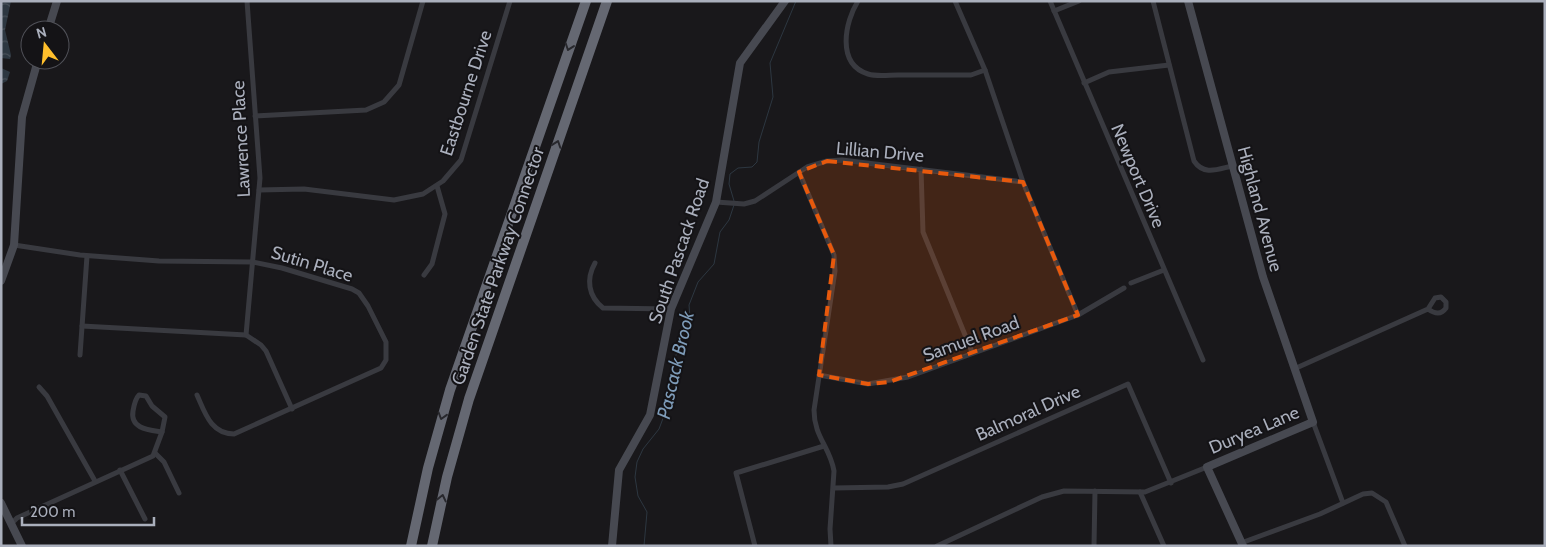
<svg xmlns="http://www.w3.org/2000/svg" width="1546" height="547" viewBox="0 0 1546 547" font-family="Cabin,sans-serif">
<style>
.water{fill:url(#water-waves)}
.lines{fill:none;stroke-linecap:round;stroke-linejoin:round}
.stream{stroke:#2d3741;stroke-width:1}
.street{stroke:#393a40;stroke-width:5}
.secondary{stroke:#474951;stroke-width:8}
.highway{stroke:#656872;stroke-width:10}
.oneway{stroke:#28282d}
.marked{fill:#e8590c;fill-opacity:0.2;stroke:#e8590c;stroke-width:4;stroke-dasharray:10 6;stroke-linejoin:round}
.labels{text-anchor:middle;stroke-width:4;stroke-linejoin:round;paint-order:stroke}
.street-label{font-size:18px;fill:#aaafbc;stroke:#141316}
.water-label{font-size:19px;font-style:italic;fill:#7e9cb9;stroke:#141316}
</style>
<defs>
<pattern id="water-waves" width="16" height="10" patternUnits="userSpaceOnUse" patternTransform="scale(1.25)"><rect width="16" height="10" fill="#2d3741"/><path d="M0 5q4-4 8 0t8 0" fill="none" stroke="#49515a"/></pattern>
</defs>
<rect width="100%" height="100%" fill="#19181b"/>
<!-- water -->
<g class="water">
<path d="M 1,1 L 11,1 L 5,30 L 11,55 L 10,59 L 1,58 Z"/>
<path d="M 1,68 L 10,72 L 7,81 L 1,84 Z"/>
</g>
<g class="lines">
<!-- stream -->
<g class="stream">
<path d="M 734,201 L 729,184 L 730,174 L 738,168 L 752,167 L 757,162 L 759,142 L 773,97 L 770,63 L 796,1"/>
<path d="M 644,546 L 647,512 L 638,496 L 635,477 L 637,462 L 643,449 L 659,429 L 668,405 L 669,380 L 673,363 L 690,318 L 689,305 L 698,282 L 714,264 L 720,232 L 729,220 L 734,205"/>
</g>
<!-- street -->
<g class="street">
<path d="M 858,1 C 845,22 836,64 868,74 C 877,77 889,75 898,75 C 923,75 947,75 971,75 L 985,70"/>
<path d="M 955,1 L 985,70 L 1023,182 L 1078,315"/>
<path d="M 1050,1 L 1203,360"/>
<path d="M 1153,1 L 1194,161 C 1204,176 1218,169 1232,166"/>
<path d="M 1054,11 L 1079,1"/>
<path d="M 1084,83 L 1109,72 L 1169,65"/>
<path d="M 255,116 L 366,110 L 384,102 L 399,85 L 423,1"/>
<path d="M 921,169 L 923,232 L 972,352"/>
<path d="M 799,172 L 834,255 L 835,271 L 814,410 C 814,437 830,447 834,471 L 830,529 L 831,546"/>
<path d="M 259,190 L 304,189 L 394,200 L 423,194 L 443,181 L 461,160 L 510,1"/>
<path d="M 716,202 L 744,204 L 755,201 L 807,167 L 827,161 L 842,160 L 1023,182"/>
<path d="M 14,245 L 80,255 L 159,261 L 253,262 L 282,268 L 352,289 L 359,293 L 368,306 L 386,342 L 386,360 L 381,368 L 234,434 C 211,434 205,413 197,395"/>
<path d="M 595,263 C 586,279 588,296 603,308 L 671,309"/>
<path d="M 424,275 L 432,264 L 445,214 L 437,186"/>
<path d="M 1131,283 L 1164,270"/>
<path d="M 82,326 L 246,335 L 261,345 L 266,351 L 292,409"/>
<path d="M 246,335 L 260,178 L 247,1"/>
<path d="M 80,355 L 87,256"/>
<path d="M 1294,369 L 1428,309 L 1435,298 L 1441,297 L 1446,302 L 1446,308 C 1441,315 1435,314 1428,309"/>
<path d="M 819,375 L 868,384 L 908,377 L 1078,315 L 1124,288"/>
<path d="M 39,387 L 47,396 L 95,481"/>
<path d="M 139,395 L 146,396 L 152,406 L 165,417 L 162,432 C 149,430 130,429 133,411 C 134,405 135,399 139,395 Z"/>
<path d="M 1313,422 L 1343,503"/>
<path d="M 155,453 L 164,462 L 179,493"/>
<path d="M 120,470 L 145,519"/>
<path d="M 834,488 L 888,487 L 903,484 L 1128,384 L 1171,483"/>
<path d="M 1140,492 L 1164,546"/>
<path d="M 11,524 L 17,518 L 153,456 L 162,432"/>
<path d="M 1241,543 L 1320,514 L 1363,494 L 1372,493 L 1386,502 L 1405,546"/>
<path d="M 755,546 L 736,473 L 824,446"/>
<path d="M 937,546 L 1042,497 L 1064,491 L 1145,492 L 1207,467"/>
<path d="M 1094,546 L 1095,491"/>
</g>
<!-- secondary -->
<g class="secondary">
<path d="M 1188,1 L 1263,277 L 1313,422 L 1207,467 L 1243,546"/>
<path d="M 48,30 L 57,1"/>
<path d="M 1,281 L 14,245 L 22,117 L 38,60"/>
<path d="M 1,503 L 22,546"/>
<path d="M 612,546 L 619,470 L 650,415 L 671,309 L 716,202 L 740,63 L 785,1"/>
</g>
<!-- highway -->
<g class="highway">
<path d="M 411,546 L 428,468 L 450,390 L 586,1"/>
<path d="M 432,546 L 447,477 L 469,399 L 607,1"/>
</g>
</g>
<!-- one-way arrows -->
<defs><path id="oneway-chevron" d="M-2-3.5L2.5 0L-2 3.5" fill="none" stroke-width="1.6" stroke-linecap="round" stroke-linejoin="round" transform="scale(1.25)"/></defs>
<g class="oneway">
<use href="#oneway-chevron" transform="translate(569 47) rotate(109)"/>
<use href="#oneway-chevron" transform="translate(557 144) rotate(-71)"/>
<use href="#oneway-chevron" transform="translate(442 416) rotate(107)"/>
<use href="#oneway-chevron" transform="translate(442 498) rotate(-77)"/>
</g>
<!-- marked area -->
<path class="marked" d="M 827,161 L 1023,182 L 1078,315 L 889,382 L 868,384 L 819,375 L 834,255 L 799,172 Z"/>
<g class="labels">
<!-- street labels -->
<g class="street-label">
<text transform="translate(466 93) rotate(-72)" y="6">Eastbourne Drive</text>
<text transform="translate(241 139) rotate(-93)" y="6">Lawrence Place</text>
<text transform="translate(880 152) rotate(5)" y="6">Lillian Drive</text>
<text transform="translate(1138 176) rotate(67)" y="6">Newport Drive</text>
<text transform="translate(1260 209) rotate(75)" y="6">Highland Avenue</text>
<text transform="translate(679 251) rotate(-71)" y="6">South Pascack Road</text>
<text transform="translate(312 264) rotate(17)" y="6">Sutin Place</text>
<text transform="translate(498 266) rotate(-71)" y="6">Garden State Parkway Connector</text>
<text transform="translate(971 339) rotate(-20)" y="6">Samuel Road</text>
<text transform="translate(1028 413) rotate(-24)" y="6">Balmoral Drive</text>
<text transform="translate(1254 430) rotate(-23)" y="6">Duryea Lane</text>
</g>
<!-- water labels -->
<g class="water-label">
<text transform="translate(675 365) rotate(-77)" y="7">Pascack Brook</text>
</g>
</g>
<!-- border -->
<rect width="1546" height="547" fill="none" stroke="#aaafbc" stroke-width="5"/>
<!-- north arrow -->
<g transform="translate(45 45) rotate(344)"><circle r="24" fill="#141316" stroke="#505158"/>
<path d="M0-4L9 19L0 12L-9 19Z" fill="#ffbf2c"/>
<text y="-8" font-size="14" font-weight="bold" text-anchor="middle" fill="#aaafbc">N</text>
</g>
<!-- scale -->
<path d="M22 517v8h132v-8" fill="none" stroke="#aaafbc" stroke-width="2.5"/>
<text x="30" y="517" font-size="15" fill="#aaafbc" stroke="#141316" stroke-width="4" paint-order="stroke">200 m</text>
</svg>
